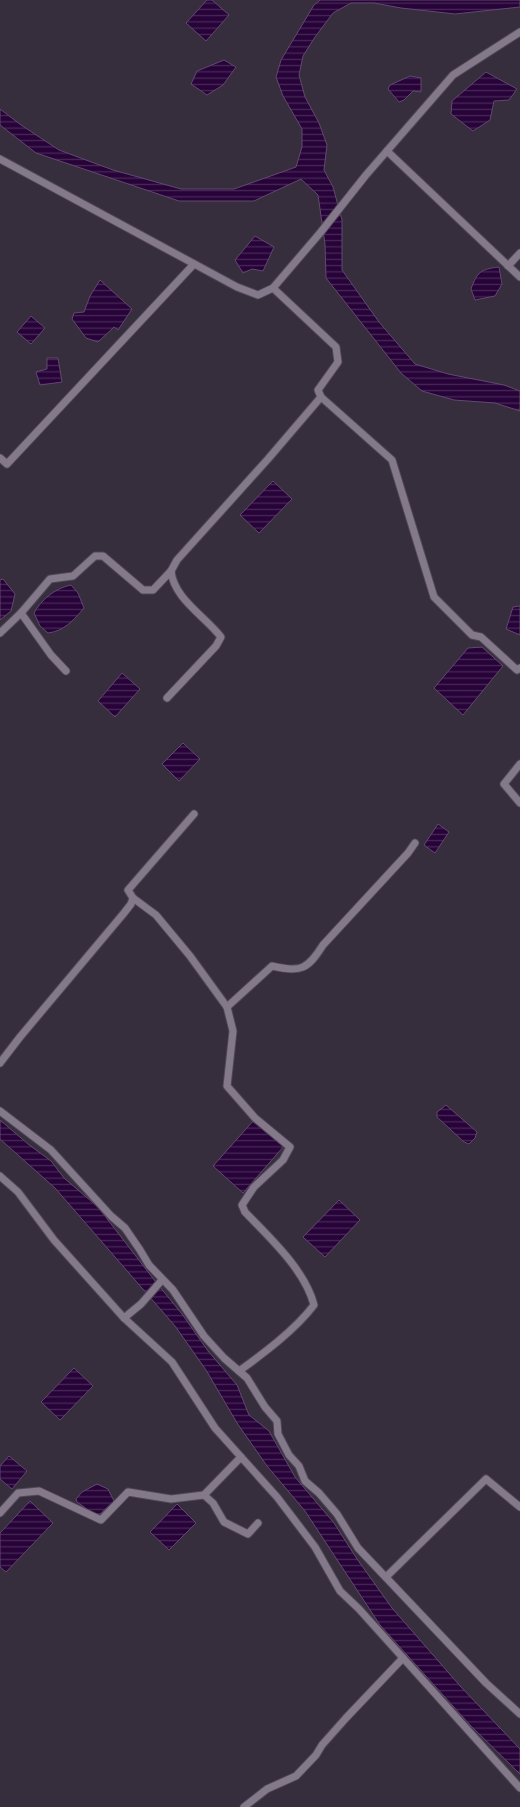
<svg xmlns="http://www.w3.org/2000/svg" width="520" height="1807" viewBox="0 0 520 1807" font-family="Cabin,sans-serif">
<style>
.water{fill:url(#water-rules);stroke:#634871}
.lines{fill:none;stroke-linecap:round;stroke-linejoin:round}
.minor-casing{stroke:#504855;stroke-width:9}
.minor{stroke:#83798b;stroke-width:7}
</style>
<defs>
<pattern id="water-rules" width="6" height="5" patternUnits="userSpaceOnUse" patternTransform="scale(1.25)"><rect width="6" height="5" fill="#270339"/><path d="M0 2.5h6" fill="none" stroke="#472856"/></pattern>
</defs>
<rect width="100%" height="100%" fill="#362d3d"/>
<!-- water -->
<g class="water">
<path d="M 207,0 L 212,0 L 229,15 L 206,41 L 186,23 Z"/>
<path d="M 320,0 L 520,0 L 520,7 L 455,14 L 401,8 L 374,3 L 351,3 L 333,13 L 315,37 L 303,56 L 299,75 L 305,97 L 319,123 L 327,145 L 324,170 L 333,187 L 342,220 L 342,270 L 379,322 L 415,364 L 448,374 L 504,385 L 520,391 L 520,411 L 495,403 L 454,400 L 422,391 L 401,373 L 326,278 L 325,244 L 318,195 L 301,179 L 254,201 L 179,201 L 36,153 L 0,125 L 0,109 L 21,125 L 59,150 L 113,170 L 181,189 L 234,189 L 296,167 L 302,147 L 302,129 L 283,96 L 276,77 L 281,60 L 314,5 Z"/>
<path d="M 224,60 L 236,67 L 223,85 L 207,95 L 191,84 L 197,71 Z"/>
<path d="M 486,72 L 517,89 L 509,100 L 494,101 L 490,120 L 473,131 L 451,114 L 452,101 Z"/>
<path d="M 410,76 L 421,78 L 421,92 L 413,91 L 404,100 L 399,102 L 388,89 L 390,85 Z"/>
<path d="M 255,236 L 274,247 L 263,271 L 252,269 L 243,273 L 235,260 Z"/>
<path d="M 499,267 L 502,284 L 495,296 L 475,300 L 471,289 C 477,272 481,269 499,267 Z"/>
<path d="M 100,280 L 132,309 L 118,330 L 114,327 L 98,342 L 86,338 L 72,319 L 74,313 L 84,312 L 90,296 Z"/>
<path d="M 31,316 L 45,328 L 31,344 L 17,332 Z"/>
<path d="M 47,358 L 58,358 L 62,382 L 40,385 L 36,372 L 47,369 Z"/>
<path d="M 273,481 L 292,499 L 259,533 L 240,515 Z"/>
<path d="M 3,579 L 15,594 L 11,611 L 0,620 L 0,580 Z"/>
<path d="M 71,585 L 78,593 L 84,608 C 73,621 64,631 48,633 L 40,626 L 34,613 C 41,600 55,588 71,585 Z"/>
<path d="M 520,606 L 520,635 L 506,629 L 513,607 Z"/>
<path d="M 482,647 L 503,666 L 463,715 L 434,688 L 468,648 Z"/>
<path d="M 122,673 L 140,689 L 115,717 L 98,701 Z"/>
<path d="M 183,743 L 200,759 L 179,781 L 162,764 Z"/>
<path d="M 438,824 L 449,832 L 435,853 L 424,845 Z"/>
<path d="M 446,1105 L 477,1132 L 475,1138 L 469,1144 L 464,1142 L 437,1117 L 437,1112 Z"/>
<path d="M 0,1120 L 28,1144 L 51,1161 L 64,1178 L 98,1207 L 155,1281 L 182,1314 L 208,1351 L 237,1385 L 249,1415 L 269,1431 L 295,1477 L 334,1523 L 357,1559 L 392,1608 L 461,1687 L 520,1749 L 520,1774 L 471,1726 L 380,1625 L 305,1511 L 267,1466 L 237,1423 L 206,1370 L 175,1326 L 55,1188 L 0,1139 Z"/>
<path d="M 254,1120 L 284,1146 L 243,1193 L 213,1166 Z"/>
<path d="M 339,1200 L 360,1220 L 325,1257 L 303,1237 Z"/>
<path d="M 74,1368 L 93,1386 L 60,1420 L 41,1402 Z"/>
<path d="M 9,1456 L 27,1471 L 12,1489 L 0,1479 L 0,1466 Z"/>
<path d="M 97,1484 L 108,1489 L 114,1501 L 100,1514 L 94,1514 L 77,1502 L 76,1499 L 82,1492 Z"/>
<path d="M 30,1501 L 53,1523 L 6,1572 L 0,1567 L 0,1533 Z"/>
<path d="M 177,1504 L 196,1523 L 169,1550 L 150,1532 Z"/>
</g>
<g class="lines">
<defs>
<g id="minor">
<path d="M 387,151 L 520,277"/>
<path d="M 0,159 L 237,287 L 258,295 L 273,288 L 320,233 L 366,175 L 453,75 L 520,32"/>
<path d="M 508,266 L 520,253"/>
<path d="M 321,397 L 392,460 L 434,597 L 472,635 L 481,637 L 517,670 L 520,668"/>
<path d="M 0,458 L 7,464 L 194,264"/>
<path d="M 21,613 L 51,655 L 66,671"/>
<path d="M 0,633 L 21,613 L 50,579 L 73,576 L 95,556 L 103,556 L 143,590 L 153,590 L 171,571 L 177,560 L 268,459 L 321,397 L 318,390 L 338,362 L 336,347 L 273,288"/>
<path d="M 167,698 L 216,646 L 221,637 C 205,616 174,599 171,571"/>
<path d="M 520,764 L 504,784 L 520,803"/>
<path d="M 133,898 L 156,915 L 190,956 L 227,1007 L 233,1031 L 227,1086 L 255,1118 L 290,1147 L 283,1160 L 254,1187 L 242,1205 L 245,1212 C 270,1238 305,1270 314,1305 C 295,1330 264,1353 239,1371"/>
<path d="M 227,1007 L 272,966 C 301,973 308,969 323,945 L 408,853 L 415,843"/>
<path d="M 0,1063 L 20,1037 L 124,913 L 131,904 L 133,898 L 128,890 L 194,814"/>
<path d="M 0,1111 L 51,1150 L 111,1216 L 125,1228 L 140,1250 L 149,1265 L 173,1290 L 204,1336 L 224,1358 L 247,1378 L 265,1407 L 277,1421 L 278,1434 L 289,1455 L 299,1466 L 305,1481 L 319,1493 L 337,1514 L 358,1548 L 486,1683 L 520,1714"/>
<path d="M 0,1176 L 18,1192 L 54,1240 L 124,1318 L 172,1362 L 215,1428 L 277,1497 L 315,1547 L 340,1591 L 359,1609 L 520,1788"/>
<path d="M 124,1318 L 141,1304 L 162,1280"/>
<path d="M 204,1495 L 213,1503 L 224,1522 L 248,1534 L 258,1523"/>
<path d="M 0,1513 L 18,1493 L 39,1491 L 101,1520 L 128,1492 L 171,1499 L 204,1495 L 241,1457"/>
<path d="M 386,1577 L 486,1479 L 520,1507"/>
<path d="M 244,1807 L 267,1789 L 296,1776 L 316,1755 L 322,1745 L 346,1718 L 403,1658"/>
</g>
</defs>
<!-- minor casing -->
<use href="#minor" class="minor-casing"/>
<!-- minor -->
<use href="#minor" class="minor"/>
</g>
</svg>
